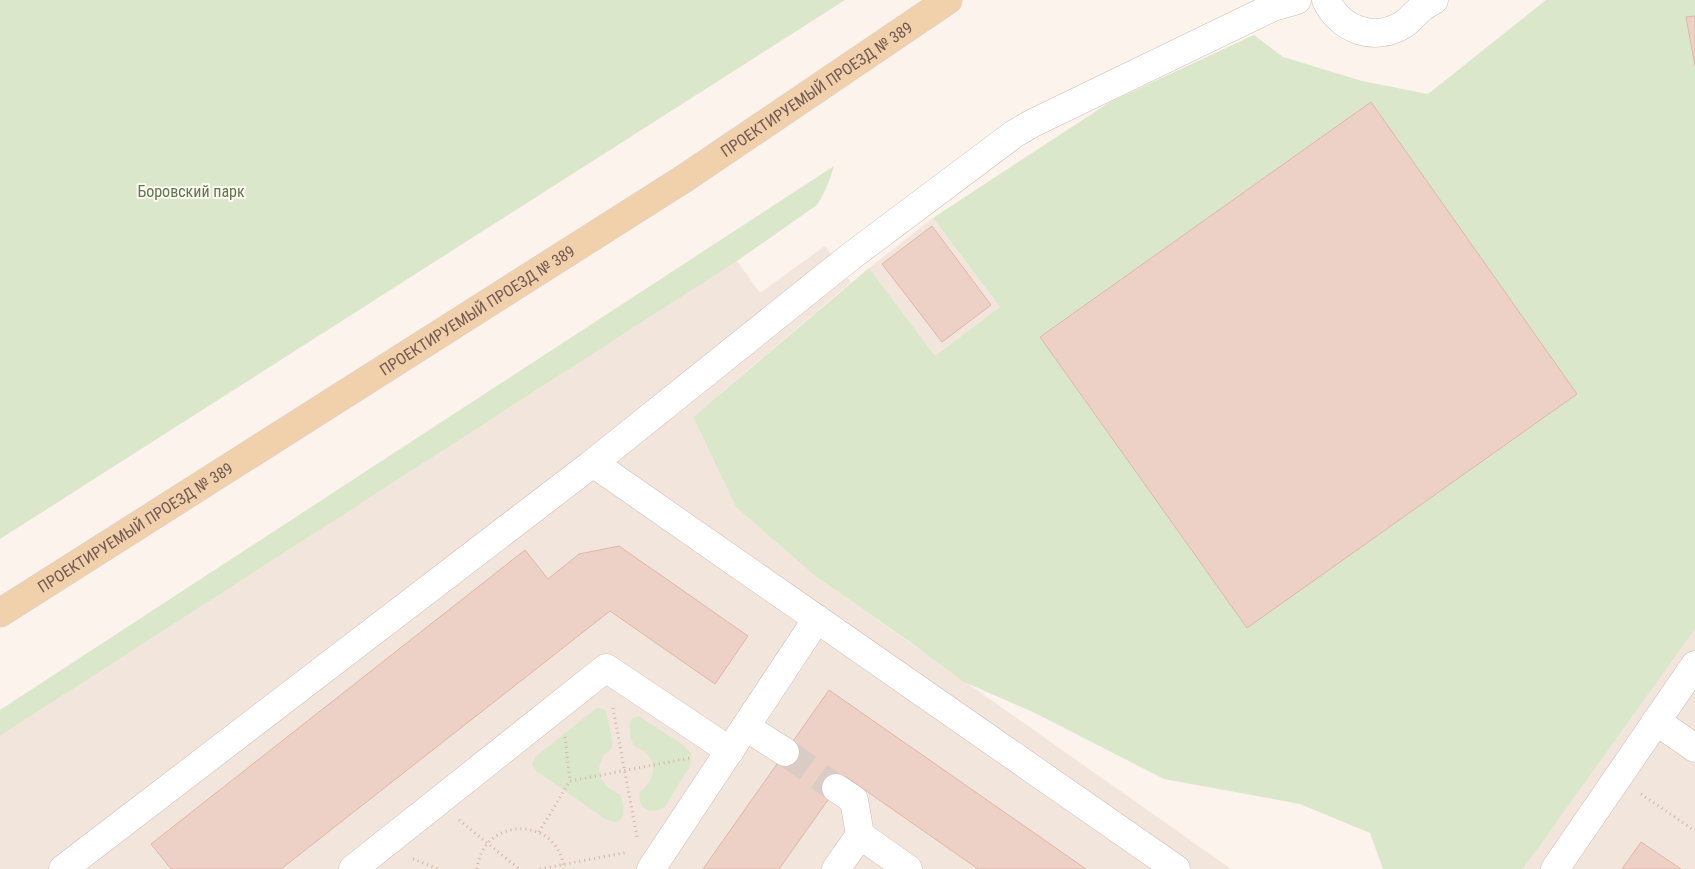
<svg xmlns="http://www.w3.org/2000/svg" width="1695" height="869" viewBox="0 0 1695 869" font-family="'Roboto Condensed',sans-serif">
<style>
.residential{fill:#f2e5db}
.green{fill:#dae7cb}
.building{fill:#edd1c6;stroke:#deb7a8}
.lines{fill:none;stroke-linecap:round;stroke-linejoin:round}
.minor-tunnel{stroke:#d9ccc5;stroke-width:28;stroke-dasharray:28 14;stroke-linecap:butt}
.minor-casing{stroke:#cebdb5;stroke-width:29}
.major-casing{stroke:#d8d1ce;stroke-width:29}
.path{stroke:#d2b4a9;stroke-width:3;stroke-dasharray:1 4;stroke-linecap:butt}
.minor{stroke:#fff;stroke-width:28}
.major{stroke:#f1d0ac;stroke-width:28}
.labels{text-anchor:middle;stroke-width:4;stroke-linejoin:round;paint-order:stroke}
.street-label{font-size:16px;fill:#745951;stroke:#fdf8f2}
.park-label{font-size:16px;fill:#5d784a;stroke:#fdf8f2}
</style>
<rect width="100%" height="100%" fill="#fbf3ec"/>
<!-- residential -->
<g class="residential">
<path d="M 933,218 L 1000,307 L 935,356 L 869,268 Z"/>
<path d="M 825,246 L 851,282 L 693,417 L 736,507 L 815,576 L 1231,869 L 0,869 L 0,736 L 737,261 L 760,293 Z"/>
<path d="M 1695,629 L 1695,869 L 1523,869 Z"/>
</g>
<!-- green -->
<g class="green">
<path d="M 0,0 L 845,0 L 0,539 Z"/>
<path d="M 1546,0 L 1695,0 L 1695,629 L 1523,869 L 1383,869 L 1370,833 L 1300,804 L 1164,779 L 1033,712 L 964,682 L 907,640 L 815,576 L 736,507 L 693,417 L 869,268 L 935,356 L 1000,307 L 933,218 L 1110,102 L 1254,35 L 1283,57 L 1362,81 L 1428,94 Z"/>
<path d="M 834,166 C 830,180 825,192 817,205 L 737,261 L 0,736 L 0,710 Z"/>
<path d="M 597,708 L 603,709 L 606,712 C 608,720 614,742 612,748 C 610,751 605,753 603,757 C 593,773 604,789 620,794 C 623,805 628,817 616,822 L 607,820 L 536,771 L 532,765 L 535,757 Z"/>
<path d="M 639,716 L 683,745 L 691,754 L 690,766 L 665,806 C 652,817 637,809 640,792 C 653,783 659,763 644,751 C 641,749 637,748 634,745 C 630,740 629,729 630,722 L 633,718 Z"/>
</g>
<!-- building -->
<g class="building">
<path d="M 1695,16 L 1695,66 L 1686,17 Z"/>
<path d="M 1371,102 L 1577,394 L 1247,628 L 1040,337 Z"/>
<path d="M 932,226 L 991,305 L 942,342 L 882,264 Z"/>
<path d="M 619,546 L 748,636 L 715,684 L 610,611 L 281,869 L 171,869 L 151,844 L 525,550 L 548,579 L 579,554 Z"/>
<path d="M 829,690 L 1086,869 L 978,869 L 845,776 L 779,869 L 703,869 Z"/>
<path d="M 1641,842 L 1681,869 L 1622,869 Z"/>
</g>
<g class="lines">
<!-- minor-tunnel -->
<path class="minor-tunnel" d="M 785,752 L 836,788"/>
<defs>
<g id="minor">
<path d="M 1326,0 C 1340,30 1375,43 1404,24 C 1409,21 1413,15 1418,11 C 1423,6 1429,3 1434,0"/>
<path d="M 593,463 L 850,257 L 1014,134 L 1033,123 L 1273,7 L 1297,0"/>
<path d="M 1656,721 L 1695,748"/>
<path d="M 746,727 L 785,752"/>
<path d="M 836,788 L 854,800 L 860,835"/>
<path d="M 63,869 L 593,463 L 1176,869"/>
<path d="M 353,869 L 606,668 L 730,751"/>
<path d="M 651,869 L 817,619"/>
<path d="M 836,869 L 860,835 L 908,869"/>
<path d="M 1555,869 L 1695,665"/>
</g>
<g id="major">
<path id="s1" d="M 0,613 L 685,178 L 948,0"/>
</g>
</defs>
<!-- minor casing -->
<use href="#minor" class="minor-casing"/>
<!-- major casing -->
<use href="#major" class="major-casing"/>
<!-- path -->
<g class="path">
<path d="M 613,708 L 637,837"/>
<path d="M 565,737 L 570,781"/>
<path d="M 1641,794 L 1695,831"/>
<path d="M 459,820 L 519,869"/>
<path d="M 539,832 L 570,781 L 690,758"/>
<path d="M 413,859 L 438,869"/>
<path d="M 477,869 C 483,815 559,816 564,869"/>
<path d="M 540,869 L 628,852"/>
</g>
<!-- minor -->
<use href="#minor" class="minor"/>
<!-- major -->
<use href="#major" class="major"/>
</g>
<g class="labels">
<!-- street labels -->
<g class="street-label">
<text dy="6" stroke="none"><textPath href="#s1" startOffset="970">ПРОЕКТИРУЕМЫЙ ПРОЕЗД № 389</textPath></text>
<text dy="6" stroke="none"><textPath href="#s1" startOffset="565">ПРОЕКТИРУЕМЫЙ ПРОЕЗД № 389</textPath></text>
<text dy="6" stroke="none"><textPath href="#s1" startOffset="160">ПРОЕКТИРУЕМЫЙ ПРОЕЗД № 389</textPath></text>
</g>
<!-- park labels -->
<g class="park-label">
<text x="191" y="197">Боровский парк</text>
</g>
</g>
</svg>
